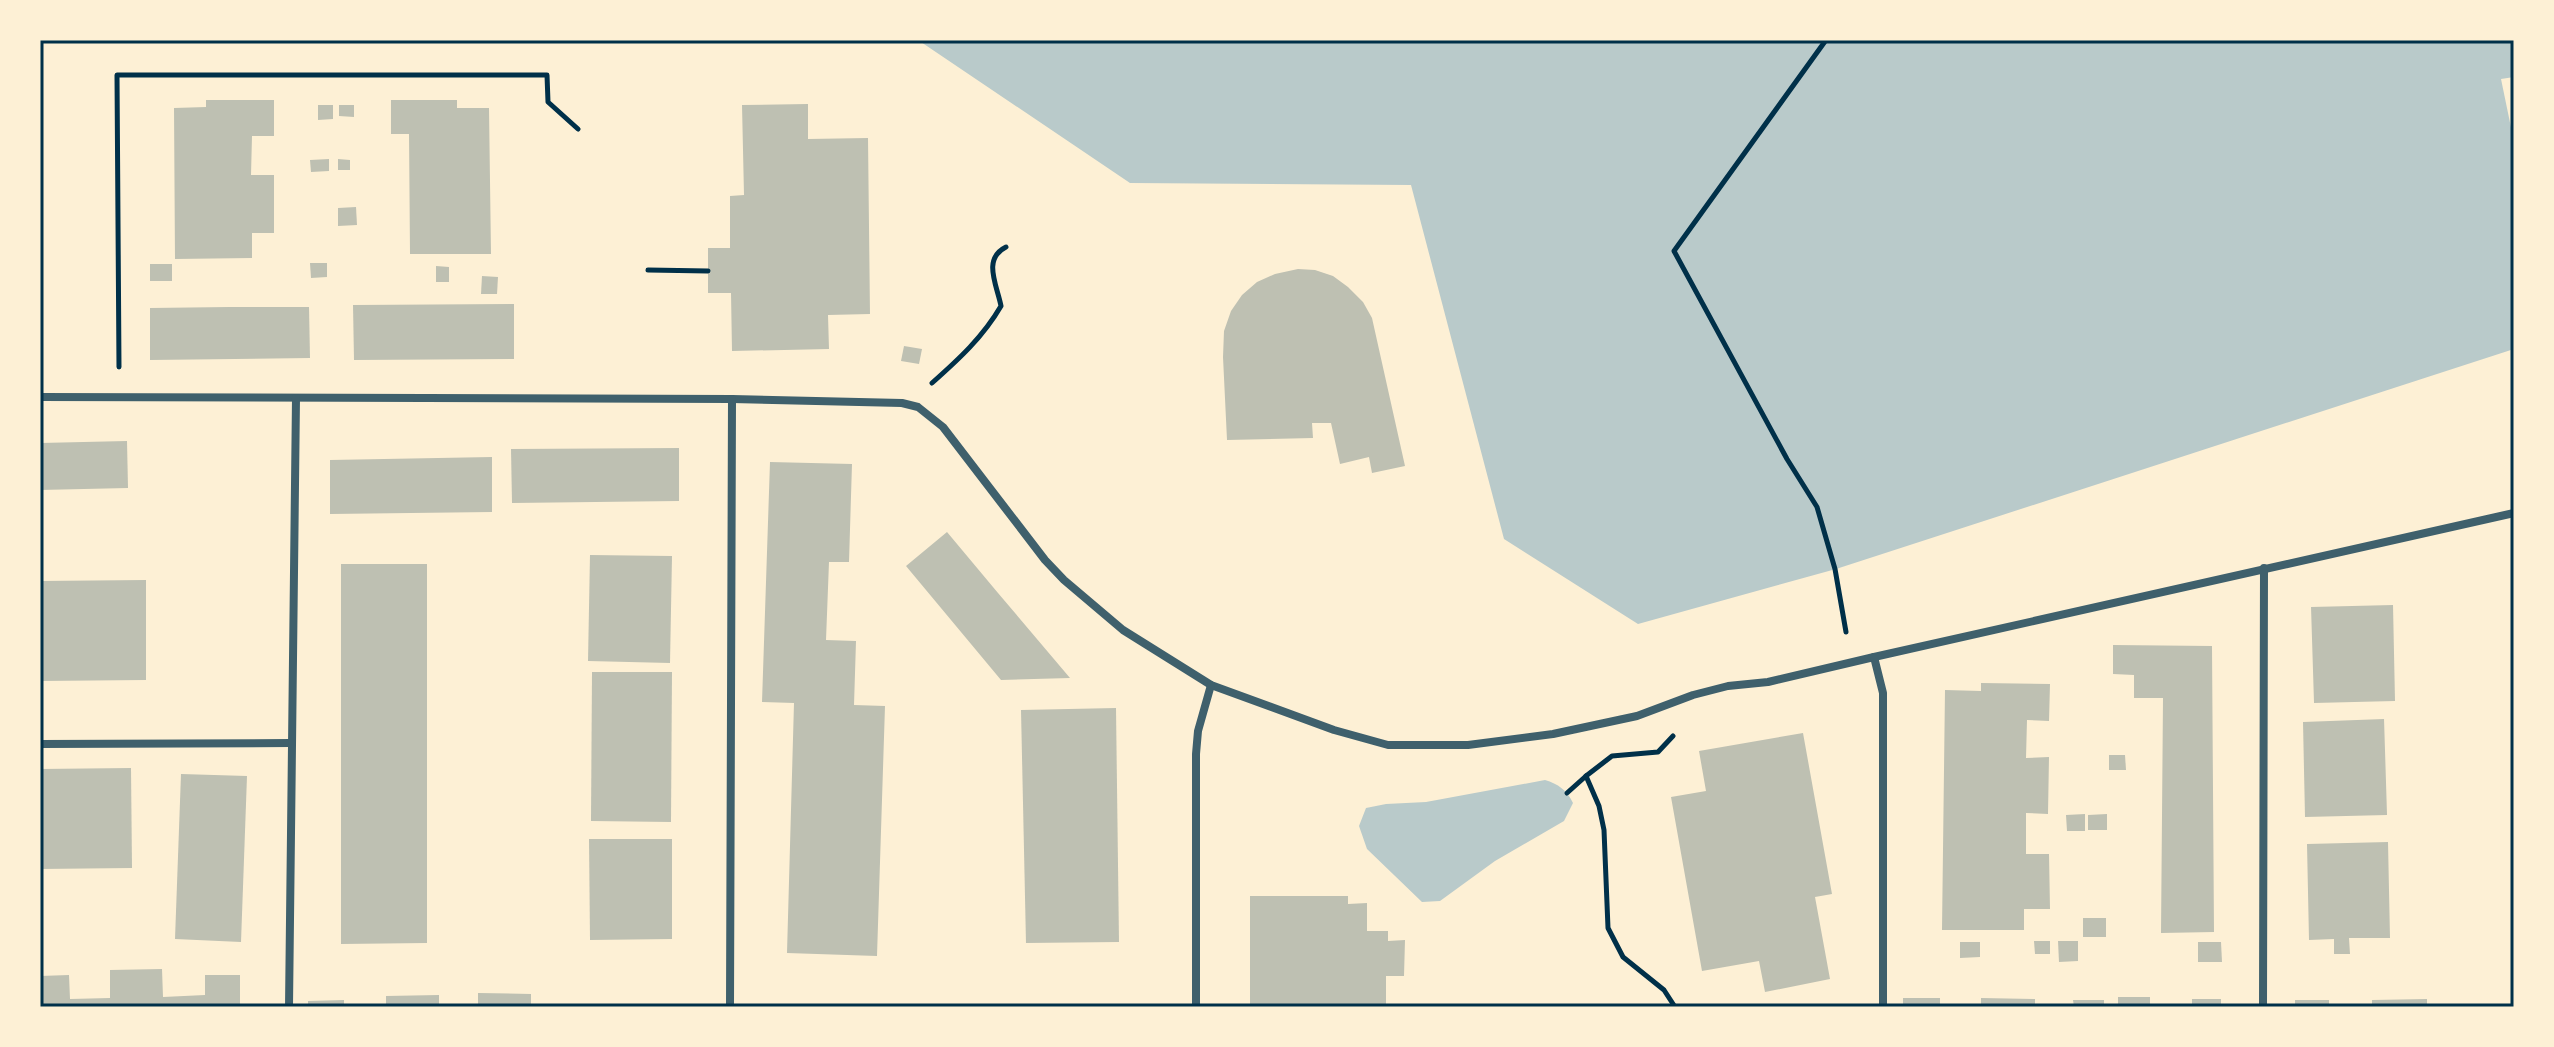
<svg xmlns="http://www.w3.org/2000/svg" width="2554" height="1047" viewBox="0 0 2554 1047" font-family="'Sofia Sans Condensed',sans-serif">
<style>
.green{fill:#b9caca}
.building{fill:#bec0b2}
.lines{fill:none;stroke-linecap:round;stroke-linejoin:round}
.path{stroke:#003049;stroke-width:5}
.minor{stroke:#3f606c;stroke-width:8}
.neatline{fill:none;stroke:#003049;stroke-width:3}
</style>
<rect width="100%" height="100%" fill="#fdf0d5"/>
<!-- green -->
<g class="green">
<path d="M 918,40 L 2514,40 L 2514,77 L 2501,79 L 2514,142 L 2514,349 L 1836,569 L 1638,624 L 1504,539 L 1411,185 L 1130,183 Z"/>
<path d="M 1545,780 C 1558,784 1567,790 1573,803 L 1564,821 L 1495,861 L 1440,901 L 1422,902 L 1367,849 L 1359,826 L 1366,808 L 1386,804 L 1426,802 Z"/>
</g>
<!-- building -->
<g class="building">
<path d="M 206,100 L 274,100 L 274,136 L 252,136 L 251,175 L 274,175 L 274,233 L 252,233 L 252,258 L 175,259 L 174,108 L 206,107 Z"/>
<path d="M 391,100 L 457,100 L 457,108 L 489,108 L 491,254 L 410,254 L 409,134 L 391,134 Z"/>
<path d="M 808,104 L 808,139 L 868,138 L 870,314 L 828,315 L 829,349 L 732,351 L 731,293 L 708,293 L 708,248 L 730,248 L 730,196 L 744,195 L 742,105 Z"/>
<path d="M 318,105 L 333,105 L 333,119 L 318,120 Z"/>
<path d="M 339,105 L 354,105 L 354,117 L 339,116 Z"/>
<path d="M 329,159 L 329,171 L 311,172 L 310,160 Z"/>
<path d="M 338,159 L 350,160 L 350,170 L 338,170 Z"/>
<path d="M 356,207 L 357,225 L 338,226 L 338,208 Z"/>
<path d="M 310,263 L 327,263 L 327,277 L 311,278 Z"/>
<rect x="150" y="264" width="22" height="17"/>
<path d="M 436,266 L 449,267 L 449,282 L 436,282 Z"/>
<path d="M 1298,269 L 1315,270 L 1333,276 L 1348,287 L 1363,302 L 1372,318 L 1405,466 L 1372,473 L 1369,457 L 1340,464 L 1331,423 L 1312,423 L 1313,438 L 1227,440 L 1223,357 L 1224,331 L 1231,311 L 1242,295 L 1257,282 L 1275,274 Z"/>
<path d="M 482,276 L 498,277 L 497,294 L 481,294 Z"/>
<path d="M 514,304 L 514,359 L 354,360 L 353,305 Z"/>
<path d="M 229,307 L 309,307 L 310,358 L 150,360 L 150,308 Z"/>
<path d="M 904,346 L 922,349 L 919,364 L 901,361 Z"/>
<path d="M 127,441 L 128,488 L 40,490 L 40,443 Z"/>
<path d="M 679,448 L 679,501 L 512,503 L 511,449 Z"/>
<path d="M 492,457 L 492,512 L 330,514 L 330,460 Z"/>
<path d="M 770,462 L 852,464 L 849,562 L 829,562 L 826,640 L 856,641 L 854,705 L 885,706 L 877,956 L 787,953 L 794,703 L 762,702 Z"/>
<path d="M 947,532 L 998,593 L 1070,678 L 1001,680 L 906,566 Z"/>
<path d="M 590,555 L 672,556 L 670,663 L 588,661 Z"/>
<path d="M 341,564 L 427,564 L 427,943 L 341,944 Z"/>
<path d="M 146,580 L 146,680 L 40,681 L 40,581 Z"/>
<path d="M 2393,605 L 2395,701 L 2314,703 L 2311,607 Z"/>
<path d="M 2113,645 L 2212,646 L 2214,932 L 2161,933 L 2163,698 L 2134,698 L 2134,675 L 2113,674 Z"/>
<path d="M 592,672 L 672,672 L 671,822 L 591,821 Z"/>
<path d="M 1981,683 L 2050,684 L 2049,721 L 2027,720 L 2026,758 L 2049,757 L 2048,814 L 2026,813 L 2026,854 L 2049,854 L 2050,909 L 2024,909 L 2024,930 L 1942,930 L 1945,690 L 1981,691 Z"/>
<path d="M 1116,708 L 1119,942 L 1026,943 L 1021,710 Z"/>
<path d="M 2384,719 L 2387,815 L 2305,817 L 2303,722 Z"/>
<path d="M 1803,733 L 1832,894 L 1815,897 L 1830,979 L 1765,992 L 1759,961 L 1702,971 L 1671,797 L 1706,791 L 1699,751 Z"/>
<path d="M 2109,755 L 2125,755 L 2126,770 L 2109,770 Z"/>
<path d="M 131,768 L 132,868 L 40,869 L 40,769 Z"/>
<path d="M 181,774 L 247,776 L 241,942 L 175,939 Z"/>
<path d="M 2085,814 L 2085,831 L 2067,831 L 2066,815 Z"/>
<path d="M 2107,814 L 2107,830 L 2088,830 L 2088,815 Z"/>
<path d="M 589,839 L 672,839 L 672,939 L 590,940 Z"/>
<path d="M 2388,842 L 2390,938 L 2349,938 L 2350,954 L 2334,954 L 2334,939 L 2309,940 L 2307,844 Z"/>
<path d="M 1250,896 L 1348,896 L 1348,904 L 1367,903 L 1367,931 L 1388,931 L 1388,941 L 1405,940 L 1404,976 L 1386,976 L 1386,1007 L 1250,1007 Z"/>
<rect x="2083" y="918" width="23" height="19"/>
<path d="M 2034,941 L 2050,941 L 2050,954 L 2035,954 Z"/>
<path d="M 2058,941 L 2078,941 L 2078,961 L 2059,962 Z"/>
<path d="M 1960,942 L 1980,942 L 1980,957 L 1960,958 Z"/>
<path d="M 2198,942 L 2221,942 L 2222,962 L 2198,962 Z"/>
<path d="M 162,969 L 163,997 L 205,995 L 205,975 L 240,975 L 240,1007 L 40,1007 L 40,976 L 69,975 L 70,999 L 110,998 L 110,970 Z"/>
<path d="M 478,993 L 531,994 L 531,1007 L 478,1007 Z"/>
<path d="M 439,995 L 439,1007 L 386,1007 L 386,996 Z"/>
<rect x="2118" y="997" width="32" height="10"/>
<rect x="1903" y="998" width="37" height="9"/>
<path d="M 1981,998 L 2035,999 L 2035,1007 L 1981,1007 Z"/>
<rect x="2192" y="999" width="29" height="8"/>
<path d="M 2427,999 L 2427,1007 L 2372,1007 L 2372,1000 Z"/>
<path d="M 344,1000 L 344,1007 L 308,1007 L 308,1001 Z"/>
<path d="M 2073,1000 L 2104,1000 L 2104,1007 L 2074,1007 Z"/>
<rect x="2295" y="1000" width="34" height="7"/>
</g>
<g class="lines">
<!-- path -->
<g class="path">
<path d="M 1826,40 L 1674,251 L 1787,459 L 1817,507 L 1835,569 L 1846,632"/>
<path d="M 648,270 L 708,271"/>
<path d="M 119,367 L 117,75 L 547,75 L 548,102 L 578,129"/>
<path d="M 932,383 C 959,359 983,337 1001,306 C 997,285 982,259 1006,247"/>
<path d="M 1673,736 L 1658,752 L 1612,756 L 1586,776 L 1599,806 L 1604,830 L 1608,928 L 1623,957 L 1664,990 L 1675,1007"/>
<path d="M 1567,793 L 1586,776"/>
</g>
<!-- minor -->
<g class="minor">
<path d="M 40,397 L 732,399 L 902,403 L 918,407 L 943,427 L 1045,560 L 1064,580 L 1123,630 L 1211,685 L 1334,730 L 1388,745 L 1468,745 L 1553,734 L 1637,716 L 1693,695 L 1728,686 L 1768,682 L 1874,657 L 1883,693 L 1883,1007"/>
<path d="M 1874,657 L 2514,513"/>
<path d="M 40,744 L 291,743"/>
<path d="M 289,1007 L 296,398"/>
<path d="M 730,1007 L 732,399"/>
<path d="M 1196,1007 L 1196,754 L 1198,731 L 1211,685"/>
<path d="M 2263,1007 L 2264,568"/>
</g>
</g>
<!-- border -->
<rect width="2554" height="1047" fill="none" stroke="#fdf0d5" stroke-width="84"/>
<rect x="42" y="42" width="2470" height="963" class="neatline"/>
</svg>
